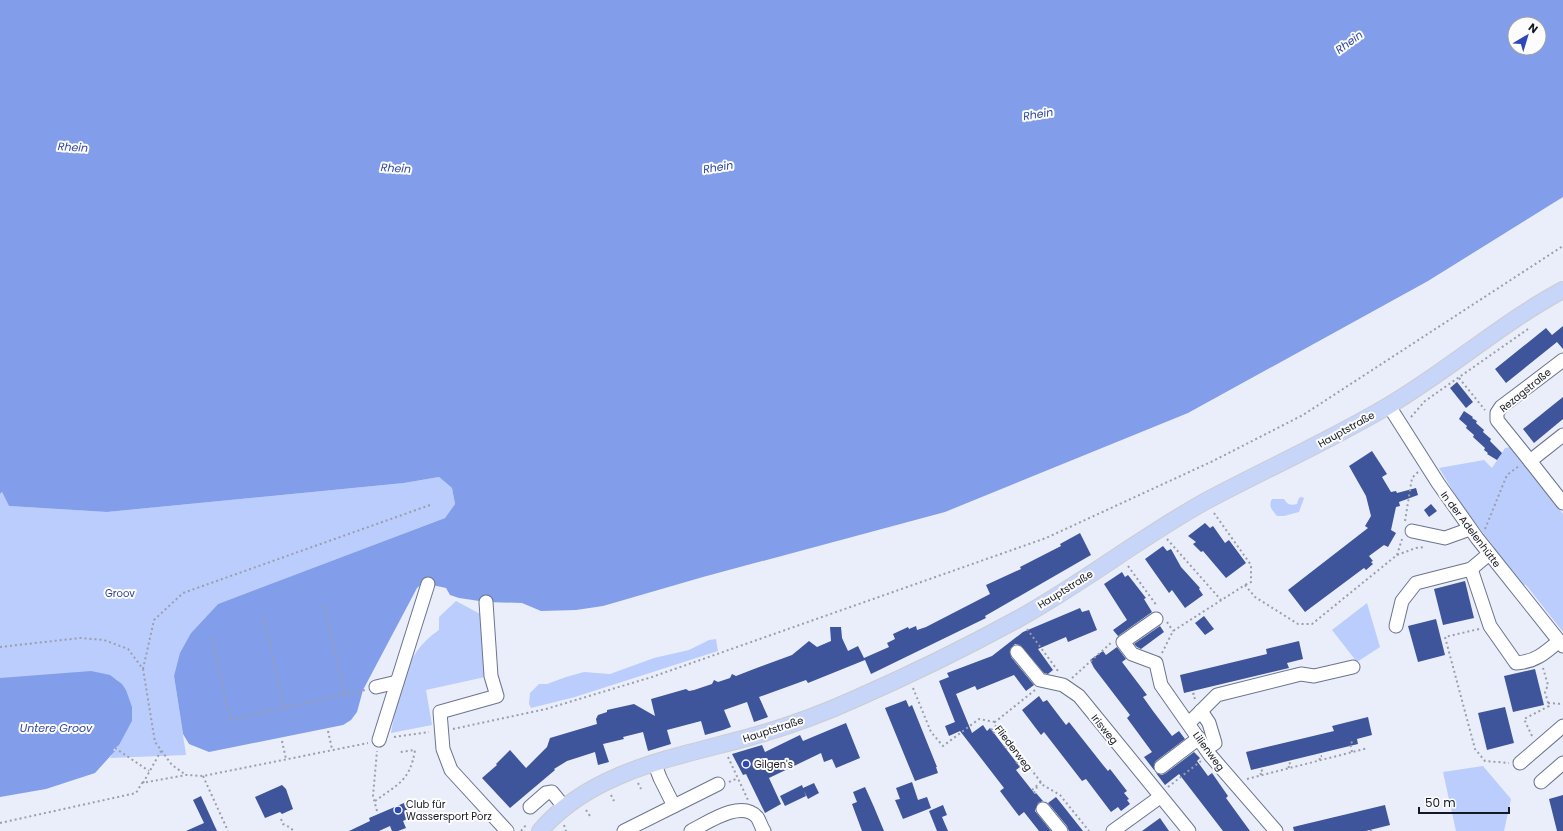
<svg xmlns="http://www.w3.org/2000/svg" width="1563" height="831" viewBox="0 0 1563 831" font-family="Poppins,sans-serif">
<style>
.green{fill:#bacdfc}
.water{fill:#829eeb;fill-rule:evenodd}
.building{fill:#3e549b}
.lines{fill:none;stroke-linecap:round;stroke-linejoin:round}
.minor-casing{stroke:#6a748e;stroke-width:15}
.major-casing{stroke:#cbccce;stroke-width:18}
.path{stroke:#9a9ea9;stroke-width:2;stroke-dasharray:2 3;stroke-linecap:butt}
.minor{stroke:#fff;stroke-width:13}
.major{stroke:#c7d5f8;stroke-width:16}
.poi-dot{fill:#2e47b8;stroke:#fcfcfc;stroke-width:1.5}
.labels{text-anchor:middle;stroke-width:4;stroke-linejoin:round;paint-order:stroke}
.street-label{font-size:10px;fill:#141822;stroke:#fcfcfc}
.park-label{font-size:10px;fill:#273d96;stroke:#fcfcfc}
.poi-label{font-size:10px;fill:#141822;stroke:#fcfcfc;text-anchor:start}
.water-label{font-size:11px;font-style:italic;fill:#2f47a1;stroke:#fcfcfc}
</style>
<rect width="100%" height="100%" fill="#eaeefa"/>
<!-- green -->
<g class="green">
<path d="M 1510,447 L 1563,514 L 1563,632 L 1526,585 L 1519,584 L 1492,549 L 1494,547 L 1463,507 L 1439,468 L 1484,460 L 1492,468 L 1505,448 Z"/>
<path d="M 439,477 L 452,488 L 455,504 L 445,518 L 218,604 L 191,633 L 174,676 L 186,755 L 110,758 L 132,721 L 126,690 L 116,679 L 0,678 L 0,494 L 2,492 L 9,506 L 107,512 L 404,483 Z"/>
<path d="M 1301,497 L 1304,498 L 1299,512 L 1284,516 L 1277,516 C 1272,510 1268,506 1272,499 L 1284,499 C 1287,504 1290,506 1297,504 L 1299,498 Z"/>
<path d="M 456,601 L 482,615 L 485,677 L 426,690 L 432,725 L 391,733 C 399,693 402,655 439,630 L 439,617 Z"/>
<path d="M 1367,603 L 1380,647 L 1357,662 L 1332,630 Z"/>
<path d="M 716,639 L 718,651 L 575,697 L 531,708 L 529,704 L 530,693 L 539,684 L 547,684 L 566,677 L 584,672 L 610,674 L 654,658 L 689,650 L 709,640 Z"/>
<path d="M 1483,766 L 1511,799 L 1504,831 L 1456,831 L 1443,772 Z"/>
</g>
<!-- water -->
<g class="water">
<path d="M 0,0 L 1563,0 L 1563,197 L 1428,281 L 1188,413 L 945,512 L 703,577 L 603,606 L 576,610 L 541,611 L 522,603 L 486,602 L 459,598 L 450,595 L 446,588 L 423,583 L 417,588 L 363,690 L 357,712 L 351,720 L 343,725 L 209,752 L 189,744 L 183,734 L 174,676 L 180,653 L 191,633 L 218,604 L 445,518 L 455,504 L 452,488 L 439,477 L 404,483 L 107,512 L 9,506 L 2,492 L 0,494 ZM 1515,24 L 1539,24 L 1539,48 L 1515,48 Z"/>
<path d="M 91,671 L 110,675 L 122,684 L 126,690 L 132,707 L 132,721 L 119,745 L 113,750 L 115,751 L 95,773 L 46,789 L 0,797 L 0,678 Z"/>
</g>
<!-- building -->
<g class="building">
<path d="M 1563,326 L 1563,349 L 1557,342 L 1506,383 L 1495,369 L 1546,328 L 1552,335 Z"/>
<path d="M 1457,382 L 1473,402 L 1466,408 L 1450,388 Z"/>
<path d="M 1563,397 L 1563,419 L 1534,443 L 1523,429 Z"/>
<path d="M 1464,411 L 1473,417 L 1472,418 L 1477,421 L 1476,423 L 1484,430 L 1483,432 L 1491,439 L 1490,441 L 1502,453 L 1497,460 L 1487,454 L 1488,453 L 1484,450 L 1485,448 L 1473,437 L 1474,435 L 1466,428 L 1467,426 L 1459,419 Z"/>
<path d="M 1372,451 L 1387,474 L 1382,477 L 1391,492 L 1396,491 L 1397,493 L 1416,488 L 1418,495 L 1399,502 L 1400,506 L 1396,507 L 1391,530 L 1396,533 L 1388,547 L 1384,545 L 1369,556 L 1373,561 L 1371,562 L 1373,564 L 1366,570 L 1364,568 L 1305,612 L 1288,590 L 1368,528 L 1365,526 L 1371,516 L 1366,496 L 1349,466 Z"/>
<path d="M 1431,504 L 1437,511 L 1429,517 L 1424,510 Z"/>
<path d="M 1205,523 L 1210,528 L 1213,526 L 1225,543 L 1229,540 L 1246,563 L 1226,578 L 1203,551 L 1201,552 L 1193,544 L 1196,542 L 1188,536 Z"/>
<path d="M 1080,533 L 1091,555 L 985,616 L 986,618 L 871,674 L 865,660 L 808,683 L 806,680 L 759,697 L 768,717 L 754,722 L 747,702 L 724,710 L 731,727 L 723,730 L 705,735 L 701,721 L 667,730 L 671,744 L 648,751 L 643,732 L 623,737 L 624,739 L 603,744 L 609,762 L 598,765 L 595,752 L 567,761 L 554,769 L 555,770 L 510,808 L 482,778 L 497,765 L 496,764 L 510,750 L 526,768 L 547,747 L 550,738 L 597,724 L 596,719 L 598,715 L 607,712 L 607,710 L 634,704 L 655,716 L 651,699 L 686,689 L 689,691 L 694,690 L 712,684 L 714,680 L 718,682 L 730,678 L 732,674 L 736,676 L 754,669 L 792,655 L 809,641 L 817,647 L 831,641 L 830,627 L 841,627 L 842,638 L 848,651 L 858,646 L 864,658 L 889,647 L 887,643 L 895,639 L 893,634 L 908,627 L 909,629 L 916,626 L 917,630 L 926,627 L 990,594 L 986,585 L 1021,569 L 1020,567 L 1061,546 L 1060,544 Z"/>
<path d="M 1163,546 L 1167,551 L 1171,549 L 1181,567 L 1200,588 L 1199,589 L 1203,595 L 1185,608 L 1172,590 L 1169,593 L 1145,559 Z"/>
<path d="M 1122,572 L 1125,577 L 1128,575 L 1146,598 L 1144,599 L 1152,612 L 1118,636 L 1113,630 L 1127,620 L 1104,584 Z"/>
<path d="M 1465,581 L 1474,618 L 1443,625 L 1434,589 Z"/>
<path d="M 1080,608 L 1082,612 L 1089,610 L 1097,630 L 1068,642 L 1066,637 L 1038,649 L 1053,670 L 1048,674 L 1044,673 L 1020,645 L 1015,644 L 1010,649 L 1011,657 L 1034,685 L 1026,691 L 1014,675 L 977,690 L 975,686 L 956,694 L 972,733 L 983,725 L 987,731 L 990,728 L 1020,767 L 1016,770 L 1035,794 L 1036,793 L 1043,801 L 1038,803 L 1035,811 L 1051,831 L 1039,831 L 1024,812 L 1019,816 L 1000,791 L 1004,788 L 960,731 L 949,736 L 945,726 L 955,722 L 939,681 L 949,677 L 947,673 L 992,656 L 1023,632 Z"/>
<path d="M 1204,616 L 1214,629 L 1205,635 L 1195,623 Z"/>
<path d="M 1436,619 L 1445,655 L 1418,662 L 1408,626 Z"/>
<path d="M 1160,626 L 1164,632 L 1141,649 L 1137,647 L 1134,644 Z"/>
<path d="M 1299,641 L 1303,659 L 1287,663 L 1289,668 L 1184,693 L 1180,675 L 1267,654 L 1266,649 Z"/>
<path d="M 1117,647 L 1126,659 L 1122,662 L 1147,695 L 1143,697 L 1153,711 L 1172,736 L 1179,731 L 1185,739 L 1156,761 L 1154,764 L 1154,770 L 1144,757 L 1152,752 L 1127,718 L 1130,715 L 1094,668 L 1090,660 L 1103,651 L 1106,655 Z"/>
<path d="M 1535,669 L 1544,705 L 1513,712 L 1504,676 Z"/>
<path d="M 1039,696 L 1043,702 L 1047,700 L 1066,725 L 1069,722 L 1103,765 L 1108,771 L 1110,769 L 1127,791 L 1124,793 L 1129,799 L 1127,800 L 1130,804 L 1121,811 L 1118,807 L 1111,812 L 1086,779 L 1082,781 L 1044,732 L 1041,735 L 1022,710 Z"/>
<path d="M 906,700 L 909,707 L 912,705 L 937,767 L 936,767 L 938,773 L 915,781 L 885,708 Z"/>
<path d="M 1505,707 L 1514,743 L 1487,750 L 1478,713 Z"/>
<path d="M 1368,717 L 1372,735 L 1357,739 L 1358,744 L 1251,770 L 1246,752 L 1334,731 L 1332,726 Z"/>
<path d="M 846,723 L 860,758 L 836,768 L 832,759 L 824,762 L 821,753 L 769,778 L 781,804 L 765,813 L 746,774 L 743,775 L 732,754 L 762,745 L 765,752 L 800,735 L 803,741 Z"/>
<path d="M 1194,752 L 1200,758 L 1197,761 L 1208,776 L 1212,773 L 1228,796 L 1226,798 L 1250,831 L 1223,831 L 1179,774 L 1165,785 L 1156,773 L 1162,775 L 1166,773 Z"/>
<path d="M 912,782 L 918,800 L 927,797 L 931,808 L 903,819 L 895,800 L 900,799 L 896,788 Z"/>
<path d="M 814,783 L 819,793 L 808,799 L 804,791 L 806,796 L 785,806 L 780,796 L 802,785 L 803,788 Z"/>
<path d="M 282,785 L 286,789 L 293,809 L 282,814 L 280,812 L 265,818 L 255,797 Z"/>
<path d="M 865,787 L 874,807 L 884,831 L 862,831 L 852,804 L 857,802 L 853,792 Z"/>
<path d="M 1563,795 L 1563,831 L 1557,831 L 1549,799 Z"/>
<path d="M 201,796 L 217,831 L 186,831 L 204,823 L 193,800 Z"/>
<path d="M 1056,797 L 1060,802 L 1083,831 L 1069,831 L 1067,826 L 1048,803 Z"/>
<path d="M 404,803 L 411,817 L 403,821 L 406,828 L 398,831 L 392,831 L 390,826 L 379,831 L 349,831 L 370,821 L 369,818 Z"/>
<path d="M 943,805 L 947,815 L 942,817 L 948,831 L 937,831 L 929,811 Z"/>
<path d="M 1385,805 L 1390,825 L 1366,831 L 1294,831 L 1293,827 Z"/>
<path d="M 1160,818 L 1169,831 L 1142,831 Z"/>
</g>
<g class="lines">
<defs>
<g id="minor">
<path d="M 1563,360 L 1501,407 L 1497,413 L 1497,420 L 1530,461 L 1563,435"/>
<path d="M 1389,406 L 1438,483 L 1477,538 L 1563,646"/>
<path d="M 1530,461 L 1563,503"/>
<path d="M 1412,531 L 1445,538 L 1470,529"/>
<path d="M 1471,569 L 1490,626 L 1516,663 C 1535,662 1545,653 1559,641"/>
<path d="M 486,602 L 491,676 L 497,696 L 440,712 L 443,749 L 451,770 L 507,831"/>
<path d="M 1156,619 L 1123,642 L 1132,654 L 1156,663 L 1161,685 L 1210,755 L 1276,831"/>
<path d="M 1396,626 L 1402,601 L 1416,583 L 1471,569 L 1489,554"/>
<path d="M 1017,652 L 1040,680 L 1063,685 L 1079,696 L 1189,831"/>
<path d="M 376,687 L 397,682"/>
<path d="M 1201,711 L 1209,723 L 1215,743 L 1206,749"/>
<path d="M 1189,723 L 1217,695 L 1301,674 L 1314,676 L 1353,667"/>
<path d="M 379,740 L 428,584"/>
<path d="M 654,762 L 660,778 L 674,806 L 718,784"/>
<path d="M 1520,763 L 1563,726"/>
<path d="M 1161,767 L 1199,738"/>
<path d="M 1541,782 L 1563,763"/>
<path d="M 530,807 L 546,793 L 552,792 L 565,808"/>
<path d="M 1043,809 L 1061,831"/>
<path d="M 624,831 L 674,806"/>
<path d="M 691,831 C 707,823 741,799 757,817 C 760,821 761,827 764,831"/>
<path d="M 1113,831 L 1160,797"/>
</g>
<path id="major" d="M 540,831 C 592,770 678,757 750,737 C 786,727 822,714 855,699 C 910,675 965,648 1018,619 C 1083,583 1141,537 1206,501 C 1266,469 1329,441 1388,406 C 1448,371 1501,323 1563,290"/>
</defs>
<!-- minor casing -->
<use href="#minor" class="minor-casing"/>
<!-- major casing -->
<use href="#major" class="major-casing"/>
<!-- path -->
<g class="path">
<path d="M 1459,378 L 1485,410"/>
<path d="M 1411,417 L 1425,401 L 1528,329"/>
<path d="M 1214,513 L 1251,565 L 1251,582 L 1245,585"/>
<path d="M 1405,521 L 1412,478 L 1418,472"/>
<path d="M 1485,529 L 1507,475 L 1519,466"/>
<path d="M 1167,539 L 1221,600"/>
<path d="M 1397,555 L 1402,539"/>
<path d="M 1128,566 L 1157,606"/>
<path d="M 324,605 L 345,694"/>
<path d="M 264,617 L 284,708"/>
<path d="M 1167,622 L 1173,631"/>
<path d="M 1027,629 L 1058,671"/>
<path d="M 1479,629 L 1445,637 L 1475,749 L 1485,761 L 1509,763"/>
<path d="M 212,638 L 230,720 L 365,690"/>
<path d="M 0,647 L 80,638 L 104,640 L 128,649 L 143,669 L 155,742 L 172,765 L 186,775"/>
<path d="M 1162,653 L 1173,631 L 1245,585 L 1255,597 L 1298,624 L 1312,624 L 1397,555 L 1416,548 L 1424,547"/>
<path d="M 143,669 L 154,620 L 183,593 L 430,505"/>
<path d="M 1072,678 L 1112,642"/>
<path d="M 913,688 L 931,732 L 943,746 L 979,719 L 995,722"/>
<path d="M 1035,690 L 995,722 L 1043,785 L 1060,795 L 1089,831"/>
<path d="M 1195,699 L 1193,694 L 1197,692"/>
<path d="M 1548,703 L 1563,704"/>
<path d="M 453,729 L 546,709 L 652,677 L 1046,538 L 1213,461 L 1303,415 L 1563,246"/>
<path d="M 991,730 L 997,725"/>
<path d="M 328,731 L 332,749"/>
<path d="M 993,733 L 1000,728"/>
<path d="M 1532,736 L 1524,719 L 1549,706 L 1545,692 L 1548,685 L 1543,668"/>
<path d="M 394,737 L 429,732"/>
<path d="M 282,741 L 286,759"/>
<path d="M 1004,747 L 1010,742"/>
<path d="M 115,748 L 149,771"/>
<path d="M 1006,749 L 1012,744"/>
<path d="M 1352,752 L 1350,743 L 1353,742"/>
<path d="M 728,757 L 748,800"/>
<path d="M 1320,760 L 1319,757 L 1322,756"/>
<path d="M 1016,763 L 1022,758"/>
<path d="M 1019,766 L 1025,761"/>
<path d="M 1289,768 L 1288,764 L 1293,762"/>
<path d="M 1261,775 L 1260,771 L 1264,770"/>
<path d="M 203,776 L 228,831"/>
<path d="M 1247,779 L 1368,748"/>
<path d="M 729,782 L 738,778"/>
<path d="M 143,783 L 161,751"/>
<path d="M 638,783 L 641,789"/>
<path d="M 1168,787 L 1201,761"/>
<path d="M 1032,790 L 1041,782"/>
<path d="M 1034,793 L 1037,787"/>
<path d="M 611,795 L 614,801"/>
<path d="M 375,801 C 398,784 410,781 415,750 L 400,752"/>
<path d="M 586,810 L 590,816"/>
<path d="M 377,811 L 373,796 L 377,751"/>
<path d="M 281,819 L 283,824 L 291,828 L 293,831"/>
<path d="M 0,823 L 136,793 L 142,783 L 186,775 L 203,776 L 368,743"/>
<path d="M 564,825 L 566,831"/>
<path d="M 1371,830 L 1371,831"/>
<path d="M 521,831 L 527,824"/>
</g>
<!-- minor -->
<use href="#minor" class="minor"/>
<!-- major -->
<use href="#major" class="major"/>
</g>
<!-- markers -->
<g class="poi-dot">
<circle cx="746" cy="764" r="4"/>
<circle cx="398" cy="810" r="4"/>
</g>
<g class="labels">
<!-- street labels -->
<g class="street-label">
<text transform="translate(1525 390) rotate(-39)" y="4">Rezagstraße</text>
<text transform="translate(1346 429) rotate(-29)" y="4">Hauptstraße</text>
<text transform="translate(1471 529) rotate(53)" y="4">In der Adelenhütte</text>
<text transform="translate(1065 589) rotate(-32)" y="4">Hauptstraße</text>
<text transform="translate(773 729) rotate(-18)" y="4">Hauptstraße</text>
<text transform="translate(1105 729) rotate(51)" y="4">Irisweg</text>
<text transform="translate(1014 748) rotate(53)" y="4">Fliederweg</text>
<text transform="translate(1209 751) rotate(54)" y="4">Lilienweg</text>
</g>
<!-- park labels -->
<g class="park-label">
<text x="120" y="597">Groov</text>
</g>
<!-- poi labels -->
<g class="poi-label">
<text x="754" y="768">Gilgen's</text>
<text x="406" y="808">Club für<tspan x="406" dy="12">Wassersport Porz</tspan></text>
</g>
<!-- water labels -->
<g class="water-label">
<text transform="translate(1349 42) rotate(-36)" y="4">Rhein</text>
<text transform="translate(1038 114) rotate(-9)" y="4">Rhein</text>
<text transform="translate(73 147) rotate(4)" y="4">Rhein</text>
<text transform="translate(718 167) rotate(-9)" y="4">Rhein</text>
<text transform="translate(396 168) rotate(4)" y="4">Rhein</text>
<text x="56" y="732">Untere Groov</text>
</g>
</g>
<!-- north arrow -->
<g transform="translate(1527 36) rotate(38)"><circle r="19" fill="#fcfcfc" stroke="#9fa1a5"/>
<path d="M0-3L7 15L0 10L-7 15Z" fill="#2e47b8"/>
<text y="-6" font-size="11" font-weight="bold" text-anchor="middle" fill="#141822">N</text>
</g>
<!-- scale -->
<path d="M1419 807v6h90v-6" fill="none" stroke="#141822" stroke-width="2"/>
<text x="1425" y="807" font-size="12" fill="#141822" stroke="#fcfcfc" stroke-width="3" paint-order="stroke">50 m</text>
</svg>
